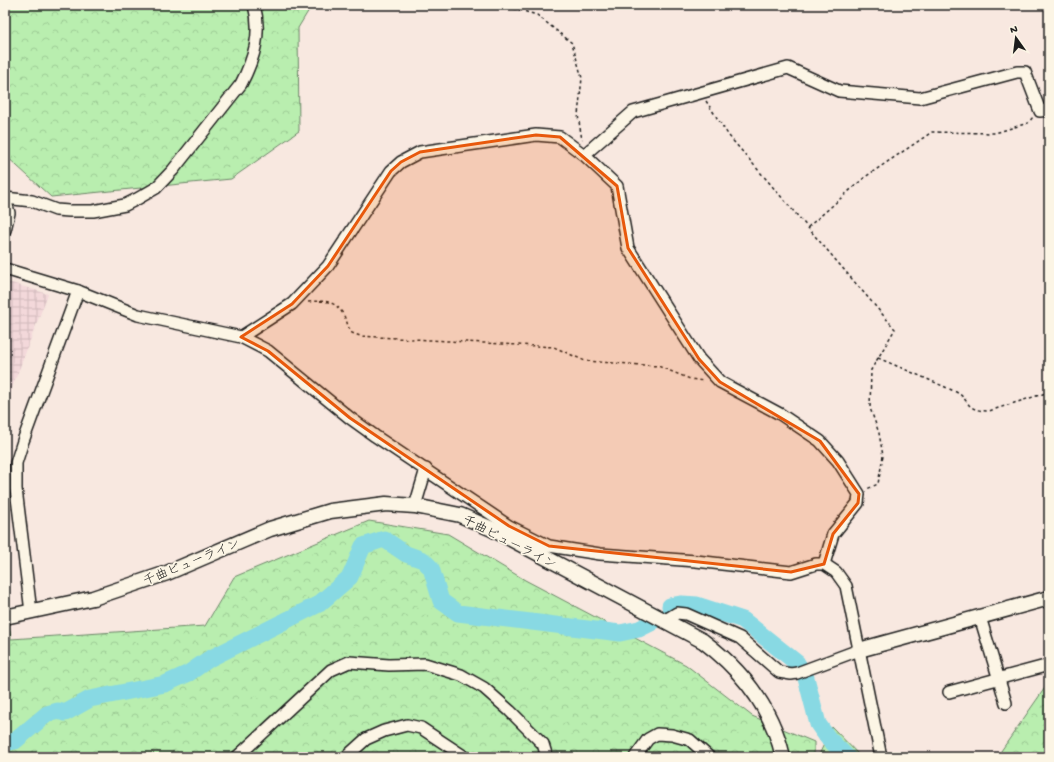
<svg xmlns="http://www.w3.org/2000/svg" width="1054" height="762" viewBox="0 0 1054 762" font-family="'Gochi Hand','Klee One',sans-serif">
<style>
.industrial{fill:url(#industrial-grid)}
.forest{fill:url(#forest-crowns);stroke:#6a8566}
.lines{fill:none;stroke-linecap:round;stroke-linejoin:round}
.river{stroke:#88d9e3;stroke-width:17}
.minor-casing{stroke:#1c1c1c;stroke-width:14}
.tertiary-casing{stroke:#1c1c1c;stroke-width:17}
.path{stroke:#1c1c1c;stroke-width:1.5;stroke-dasharray:3 3;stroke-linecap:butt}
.minor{stroke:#fcf5e5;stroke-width:11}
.tertiary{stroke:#fcf5e5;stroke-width:14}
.marked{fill:#e8590c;fill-opacity:0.2;stroke:#e8590c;stroke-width:3;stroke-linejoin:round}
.labels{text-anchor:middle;stroke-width:3.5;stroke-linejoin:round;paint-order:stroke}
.street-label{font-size:13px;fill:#1c1c1c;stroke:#fcf5e5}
</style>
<defs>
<pattern id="industrial-grid" width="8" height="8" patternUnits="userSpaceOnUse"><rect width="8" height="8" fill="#f3d8da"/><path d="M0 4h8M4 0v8" fill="none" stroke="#d0b9ba"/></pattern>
<pattern id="forest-crowns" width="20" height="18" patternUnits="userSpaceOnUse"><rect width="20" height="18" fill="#b9eeaf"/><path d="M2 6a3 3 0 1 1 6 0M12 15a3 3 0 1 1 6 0" fill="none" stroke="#9ecc96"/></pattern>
</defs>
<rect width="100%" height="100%" fill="#f8e8e0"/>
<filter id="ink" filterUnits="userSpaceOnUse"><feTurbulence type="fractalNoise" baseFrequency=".025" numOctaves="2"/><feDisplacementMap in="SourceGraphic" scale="8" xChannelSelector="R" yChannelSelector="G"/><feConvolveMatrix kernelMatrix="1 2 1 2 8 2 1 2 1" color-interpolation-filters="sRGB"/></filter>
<g filter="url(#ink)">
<!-- industrial -->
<path class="industrial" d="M 5,281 L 48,294 L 5,406 Z"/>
<!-- forest -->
<g class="forest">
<path d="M 5,5 L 312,5 L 298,28 L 299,131 L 231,179 L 51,197 L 5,155 Z"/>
<path d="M 369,521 L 448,534 L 525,580 L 686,665 L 752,716 L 814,742 L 814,757 L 5,757 L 5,592 L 11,639 L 205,626 L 234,577 Z"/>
<path d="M 1049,682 L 1049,757 L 998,757 L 1001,751 Z"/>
<path d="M 832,727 L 861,757 L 818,757 Z"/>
</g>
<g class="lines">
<!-- river -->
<g class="river">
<path d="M 670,606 L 682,604 L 697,605 L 743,620 L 797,663 L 806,678 L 818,724 L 828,738 L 847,757"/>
<path d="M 5,743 L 15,741 L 47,714 L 58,711 L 65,713 L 90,699 L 165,684 L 189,673 L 209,659 L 319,604 L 350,577 L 363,546 L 384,539 L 406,554 L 423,560 L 431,568 L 441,601 L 458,613 L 620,633 L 639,629 L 651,623"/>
</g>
<defs>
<g id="minor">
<path d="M 584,155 L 633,112 L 788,68 L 839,91 L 920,98 L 1017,72 L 1025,72 L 1040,111 L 1049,110"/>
<path d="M 5,198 L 32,201 L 56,210 L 69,211 L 93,211 L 125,205 L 137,199 L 156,188 L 173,170 L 241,84 C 254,59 262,33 254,5"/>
<path d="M 5,198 L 9,213 L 5,230"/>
<path d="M 5,269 L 78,291 L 138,315 L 241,337 L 268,351 L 350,418 L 375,436 L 509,526 L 549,546 L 600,554 L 696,561 L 791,572 L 816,564 L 824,564 L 836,572 L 846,586 L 881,757"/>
<path d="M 241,337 L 292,304 L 328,266 L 391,171 L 401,162 L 420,152 L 536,135 L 560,137 L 584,155 L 617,186 L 628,248 L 699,359 L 720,382 L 780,414 L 820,441 L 838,461 L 859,494 L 858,503 L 833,534 L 824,564"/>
<path d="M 415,506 L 426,469"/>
<path d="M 31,612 L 16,489 L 16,463 L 23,441 L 78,291"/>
<path d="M 980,617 L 1006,703"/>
<path d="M 664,621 L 677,613 L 686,614 L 740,638 L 779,672 L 791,674 L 797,673 L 859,650"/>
<path d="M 949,692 L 1049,665"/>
<path d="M 237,757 L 331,670 L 349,662 L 389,665 L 425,664 L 461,675 L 484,688 L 510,711 L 543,744 L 547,757"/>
<path d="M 346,757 L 366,739 L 384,731 L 407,725 L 421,728 L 465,757"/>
<path d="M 635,757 L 648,739 L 657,734 L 672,735 L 690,740 L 709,757"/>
</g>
<g id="tertiary">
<path d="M 5,617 L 93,598 L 167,573 L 270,529 L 330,511 L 386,504 L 415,506 L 460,515 L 492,529 L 703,641 C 743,671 772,708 783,757"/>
<path d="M 859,650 L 1049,598"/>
</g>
</defs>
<!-- minor casing -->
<use href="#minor" class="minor-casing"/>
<!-- tertiary casing -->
<use href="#tertiary" class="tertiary-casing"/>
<!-- path -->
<g class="path">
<path d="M 502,5 L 537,15 L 572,43 L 582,78 L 578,115 L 582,140"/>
<path d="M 706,101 L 729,136 L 895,329 L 871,370 L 870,408 L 879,433 L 883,456 L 878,484 L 867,489"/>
<path d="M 808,227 L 865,177 L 932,132 L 995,133 L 1028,123 L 1033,117"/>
<path d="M 308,302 C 325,300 337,300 345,318 C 348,324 348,328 352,333 L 360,336 L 554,347 L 585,361 L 658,366 L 690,379 L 704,381"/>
<path d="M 878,358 C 904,369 930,380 956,392 C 971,400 964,411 989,411 L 1049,392"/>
</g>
<!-- minor -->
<use href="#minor" class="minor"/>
<!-- tertiary -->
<use href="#tertiary" class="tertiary"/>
</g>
</g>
<!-- marked area -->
<path class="marked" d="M 536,135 L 560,137 L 617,186 L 628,248 L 699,359 L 720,382 L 820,441 L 859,494 L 858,503 L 833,534 L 824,564 L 791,572 L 549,546 L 509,526 L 350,418 L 268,351 L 241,337 L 292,304 L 328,266 L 391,171 L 401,162 L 420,152 Z"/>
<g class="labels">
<!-- street labels -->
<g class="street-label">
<text transform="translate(510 541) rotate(27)" y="5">千曲ビューライン</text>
<text transform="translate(191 561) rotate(-22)" y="5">千曲ビューライン</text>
</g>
</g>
<!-- margin -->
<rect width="1054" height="762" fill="none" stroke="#fcf5e5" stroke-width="20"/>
<rect x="10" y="10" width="1034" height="742" fill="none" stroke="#1c1c1c" stroke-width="1.5" filter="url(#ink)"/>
<!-- north arrow -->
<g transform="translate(1016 38) rotate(346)" stroke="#fcf5e5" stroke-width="3" paint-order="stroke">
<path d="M0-3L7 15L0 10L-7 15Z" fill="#1c1c1c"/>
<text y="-6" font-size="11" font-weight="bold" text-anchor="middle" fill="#1c1c1c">N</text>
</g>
</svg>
